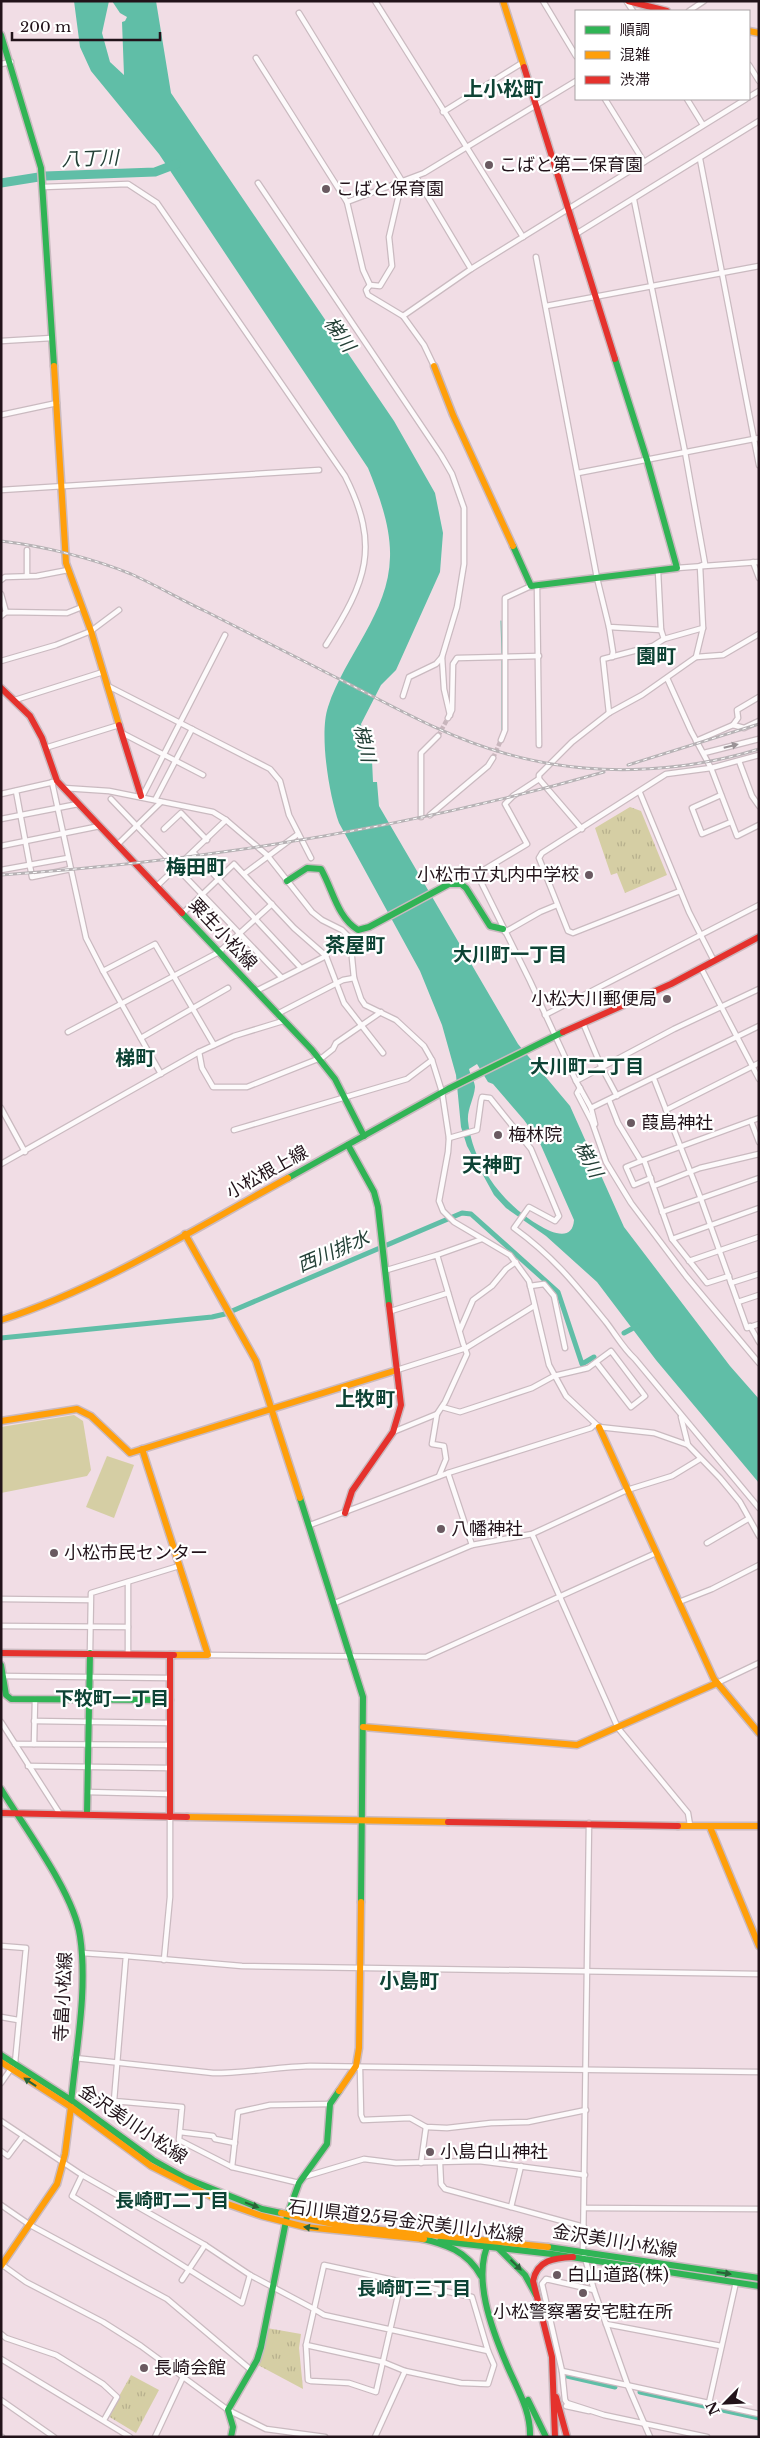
<svg xmlns="http://www.w3.org/2000/svg" width="760" height="2438" viewBox="0 0 760 2438" font-family="'Libre Baskerville','Noto Sans JP',serif">
<style>
.park{fill:url(#park-tufts)}
.pitch{fill:#d5cea4}
.water{fill:#60bea7;fill-rule:evenodd}
.lines{fill:none;stroke-linecap:round;stroke-linejoin:round}
.stream{stroke:#60bea7;stroke-width:1}
.canal{stroke:#60bea7;stroke-width:5}
.river{stroke:#60bea7;stroke-width:9}
.street-tunnel{stroke:#c8b5bc;stroke-width:4.5;stroke-dasharray:4.5 2;stroke-linecap:butt}
.street-casing{stroke:#cabac0;stroke-width:7}
.fast-casing{stroke:#cabac0;stroke-width:9}
.slow-casing{stroke:#cabac0;stroke-width:9}
.jam-casing{stroke:#cabac0;stroke-width:9}
.street{stroke:#fdfafb;stroke-width:4.5}
.fast{stroke:#30b455;stroke-width:6}
.slow{stroke:#ff9f0a;stroke-width:6}
.jam{stroke:#e5322d;stroke-width:6}
.rail-casing{stroke:#b7b2b5;stroke-width:3}
.rail{stroke:#fff;stroke-width:1;stroke-dasharray:4;stroke-linecap:butt}
.oneway{fill:#9a9296}
.oneway2{fill:#296438}
.poi-dot{fill:#6a5a61;stroke:#fff;stroke-width:2}
.labels{text-anchor:middle;stroke-width:4.5;stroke-linejoin:round;paint-order:stroke}
.poi-label{font-size:18px;fill:#22131a;stroke:#fff;text-anchor:start}
.street-label{font-size:18px;fill:#22131a;stroke:#fff}
.water-label{font-size:19px;font-style:italic;fill:#244037;stroke:#fff}
.neighbourhood-label{font-size:19px;font-weight:bold;fill:#0e4335;stroke:#fff}
.quarter-label{font-size:20px;font-weight:bold;fill:#0e4335;stroke:#fff}
</style>
<defs>
<pattern id="park-tufts" width="24" height="20" patternUnits="userSpaceOnUse" patternTransform="scale(1.25)"><rect width="24" height="20" fill="#d5cea4"/><path d="M3 7l-1-3M5 7V3M7 7l1-3M15 17l-1-3M17 17v-4M19 17l1-3" fill="none" stroke="#b7b08d"/></pattern>
</defs>
<rect width="100%" height="100%" fill="#f1dde5"/>
<!-- park -->
<g class="park">
<path d="M 630,807 L 641,811 L 667,875 L 625,893 L 617,873 L 611,875 L 595,828 Z"/>
<path d="M 267,2328 L 301,2334 L 299,2348 L 303,2389 L 258,2365 Z"/>
<path d="M 131,2375 L 159,2390 L 136,2433 L 108,2416 Z"/>
</g>
<!-- pitch -->
<g class="pitch">
<path d="M 74,1415 L 83,1421 L 91,1470 L 87,1476 L 1,1493 L 1,1427 Z"/>
<path d="M 107,1456 L 134,1465 L 114,1518 L 86,1507 Z"/>
</g>
<!-- water -->
<path class="water" d="M 74,1 L 109,1 L 102,33 L 110,62 L 124,75 L 122,22 L 125,21 L 127,17 L 120,13 L 112,1 L 156,1 L 171,93 L 394,421 L 435,493 L 443,533 L 440,572 L 396,670 L 381,685 L 361,724 L 363,734 L 371,738 L 373,782 L 377,782 L 379,806 L 518,1044 L 570,1106 L 624,1227 L 730,1366 L 759,1399 L 759,1483 L 656,1360 L 597,1282 L 546,1236 L 506,1208 L 494,1195 L 467,1146 L 461,1127 L 456,1075 L 442,1025 L 420,971 L 339,823 C 329,795 319,734 328,707 C 345,655 389,613 390,557 C 391,527 379,495 368,468 L 159,154 L 91,71 L 80,47 ZM 477,1064 L 488,1082 L 493,1084 L 524,1120 L 539,1141 L 574,1220 C 573,1235 563,1236 550,1231 C 508,1211 473,1168 468,1121 C 467,1109 474,1099 475,1087 C 475,1082 470,1074 469,1069 Z"/>
<g class="lines">
<!-- stream -->
<g class="stream">
<path d="M 501,621 L 502,655"/>
<path d="M 502,733 L 502,660"/>
</g>
<!-- canal -->
<g class="canal">
<path d="M 624,1333 L 637,1326"/>
<path d="M 1,1338 L 212,1317 L 225,1314 L 462,1213 L 471,1214 L 558,1292 L 582,1364 L 594,1357"/>
<path d="M 567,2376 L 615,2387"/>
<path d="M 640,2392 L 759,2418"/>
</g>
<!-- river -->
<path class="river" d="M 1,183 L 45,176 L 155,172 L 176,164"/>
<!-- street-tunnel -->
<g class="street-tunnel">
<path d="M 438,736 L 448,718"/>
<path d="M 493,758 L 501,740"/>
</g>
<defs>
<g id="street">
<path d="M 375,1 L 523,237"/>
<path d="M 543,1 L 576,56"/>
<path d="M 627,2 L 633,11"/>
<path d="M 689,11 L 704,1"/>
<path d="M 299,13 L 402,181 L 389,237 L 392,266 L 380,286 L 370,285"/>
<path d="M 256,58 L 347,202 L 363,270 L 370,285"/>
<path d="M 1,64 L 11,62"/>
<path d="M 749,65 L 759,81"/>
<path d="M 749,97 L 759,91"/>
<path d="M 605,99 L 644,162"/>
<path d="M 687,99 L 703,125"/>
<path d="M 443,112 L 522,63"/>
<path d="M 700,159 L 759,465"/>
<path d="M 416,177 L 471,269"/>
<path d="M 258,183 L 441,455 L 452,474 L 464,508 L 464,564 L 457,607 L 442,657 L 436,664 L 409,677 L 403,696"/>
<path d="M 43,187 L 128,184 L 157,203 L 345,476 C 381,547 366,582 326,645"/>
<path d="M 634,200 L 685,452 L 705,564 L 700,566 L 703,628 L 696,657"/>
<path d="M 347,202 L 424,173 L 576,81"/>
<path d="M 576,234 L 759,121"/>
<path d="M 536,257 L 597,578 L 609,627 L 661,630"/>
<path d="M 370,285 L 366,290 L 368,295 L 403,316 L 424,345 L 434,366"/>
<path d="M 546,306 L 759,266"/>
<path d="M 403,316 L 471,269 L 746,99"/>
<path d="M 1,341 L 52,338"/>
<path d="M 1,415 L 57,403"/>
<path d="M 578,473 L 759,438"/>
<path d="M 1,490 L 319,470"/>
<path d="M 753,562 L 759,578"/>
<path d="M 677,568 L 759,562"/>
<path d="M 658,571 L 661,630 L 664,639"/>
<path d="M 27,576 L 27,550"/>
<path d="M 1,580 L 5,577 L 37,576 L 68,570"/>
<path d="M 537,586 L 539,745"/>
<path d="M 1,594 L 6,612"/>
<path d="M 1,616 L 6,612 L 67,613 L 82,607"/>
<path d="M 609,627 L 613,652 L 612,657"/>
<path d="M 442,657 L 444,689 L 450,715"/>
<path d="M 1,661 L 56,645 L 91,631 L 119,610"/>
<path d="M 667,678 L 691,731 L 711,768 L 737,836 L 759,825"/>
<path d="M 108,686 L 270,769 L 280,781 L 289,815 L 311,858"/>
<path d="M 15,700 L 103,672"/>
<path d="M 609,713 L 603,659 L 653,646 L 664,639 L 703,628"/>
<path d="M 448,718 L 452,710 L 453,664 L 457,658 L 539,656"/>
<path d="M 733,725 L 738,718 L 737,710 L 759,697"/>
<path d="M 122,733 L 203,775"/>
<path d="M 501,740 L 505,730 L 505,598 L 531,586"/>
<path d="M 696,741 L 733,725 L 744,728 L 759,721"/>
<path d="M 45,748 L 119,725"/>
<path d="M 704,753 L 759,739"/>
<path d="M 739,761 L 752,796 L 759,806"/>
<path d="M 539,779 L 513,796 L 505,804 L 527,844 L 477,874 L 530,981 L 576,1081 L 591,1108 L 759,1026"/>
<path d="M 52,782 L 86,938 L 103,971"/>
<path d="M 64,788 L 109,791 L 213,812 L 226,820 L 267,855 L 312,912 L 322,920 L 342,930 L 350,938 L 354,978 L 361,999 L 365,1005 L 396,1020 L 424,1046 L 432,1060 L 442,1092 L 449,1138 L 448,1152 L 439,1201 L 443,1211 L 454,1222 L 510,1255 L 529,1281 L 549,1365 L 566,1396 L 599,1427 L 654,1433 L 688,1445 L 720,1478 L 740,1502 L 759,1536"/>
<path d="M 16,791 L 32,877 L 71,869"/>
<path d="M 640,793 L 689,912 L 714,961"/>
<path d="M 1,794 L 54,782"/>
<path d="M 721,795 L 692,808 L 702,834 L 731,822"/>
<path d="M 142,797 L 225,635"/>
<path d="M 111,799 L 282,978"/>
<path d="M 155,800 L 192,729"/>
<path d="M 430,815 L 488,766 L 493,758"/>
<path d="M 421,817 L 421,753 L 438,736"/>
<path d="M 1,819 L 78,804"/>
<path d="M 164,829 L 181,813 L 207,840"/>
<path d="M 582,829 L 539,779 L 539,775 L 572,742 L 609,713 L 642,695 L 696,657 L 723,655 L 759,634"/>
<path d="M 118,844 L 161,802"/>
<path d="M 1,846 L 100,826"/>
<path d="M 193,852 L 301,968"/>
<path d="M 1,870 L 68,858"/>
<path d="M 244,874 L 298,834"/>
<path d="M 158,885 L 226,820"/>
<path d="M 680,891 L 573,933 L 568,931 L 539,858 L 542,853 L 666,774 L 711,768 L 759,755"/>
<path d="M 183,913 L 234,864 L 294,928 L 326,956 L 256,991"/>
<path d="M 505,932 L 540,912 L 557,905"/>
<path d="M 326,956 L 344,1003 L 383,1053"/>
<path d="M 701,968 L 759,1079"/>
<path d="M 277,1014 L 343,980 L 354,978"/>
<path d="M 545,1015 L 759,905"/>
<path d="M 583,1023 L 601,1066 L 617,1096"/>
<path d="M 68,1032 L 219,952 L 272,904"/>
<path d="M 141,1038 L 228,988"/>
<path d="M 199,1052 L 202,1068 L 213,1087 L 247,1087 L 323,1057 L 333,1049 L 336,1043 L 381,1012"/>
<path d="M 161,1074 L 103,971 L 155,944 L 214,1045"/>
<path d="M 654,1079 L 701,1199 L 747,1328 L 759,1324"/>
<path d="M 576,1081 L 674,1029 L 759,989"/>
<path d="M 580,1088 L 577,1093 L 592,1122 L 606,1162 L 631,1203 L 686,1276 L 759,1363"/>
<path d="M 609,1100 L 618,1123 L 641,1161 L 759,1118"/>
<path d="M 1,1108 L 25,1152"/>
<path d="M 591,1108 L 595,1124"/>
<path d="M 666,1110 L 759,1063"/>
<path d="M 751,1121 L 759,1142"/>
<path d="M 234,1130 L 407,1079 L 432,1060"/>
<path d="M 449,1138 L 477,1130 L 481,1101 L 482,1097 L 490,1098 L 531,1149 L 559,1216 L 555,1221 L 529,1207 L 514,1228 C 554,1257 575,1284 606,1322 C 616,1335 623,1348 635,1359 L 759,1508"/>
<path d="M 644,1160 L 672,1239 L 707,1283 L 729,1276"/>
<path d="M 641,1161 L 626,1167 L 634,1185 L 651,1178"/>
<path d="M 1,1164 L 199,1052 L 234,1036 L 283,1021"/>
<path d="M 654,1186 L 700,1168 L 759,1154"/>
<path d="M 662,1212 L 759,1178"/>
<path d="M 672,1239 L 759,1208"/>
<path d="M 437,1255 L 482,1239"/>
<path d="M 689,1261 L 759,1237"/>
<path d="M 387,1270 L 437,1255 L 463,1343 L 467,1354 L 445,1402 L 437,1414 L 432,1444 L 444,1446 L 446,1459 L 439,1476"/>
<path d="M 731,1283 L 759,1274"/>
<path d="M 530,1286 L 544,1284 L 554,1296 L 565,1348"/>
<path d="M 738,1302 L 759,1295"/>
<path d="M 391,1311 L 448,1293"/>
<path d="M 750,1326 L 759,1342"/>
<path d="M 460,1330 L 473,1300 L 492,1286 L 506,1269 L 516,1262"/>
<path d="M 397,1370 L 466,1348 L 534,1306"/>
<path d="M 442,1407 L 460,1412 L 532,1388 L 554,1376 L 588,1368 L 611,1351 L 645,1396 L 631,1407 L 596,1362"/>
<path d="M 681,1417 L 688,1445"/>
<path d="M 393,1432 L 437,1414"/>
<path d="M 448,1473 L 472,1545"/>
<path d="M 310,1525 L 448,1473 L 591,1428 L 595,1424"/>
<path d="M 532,1534 L 618,1728 L 688,1813 L 690,1825"/>
<path d="M 707,1543 L 748,1519"/>
<path d="M 1,1599 L 90,1600"/>
<path d="M 679,1602 L 712,1589 L 759,1565"/>
<path d="M 335,1603 L 472,1545 L 532,1534 L 627,1490 L 672,1476 L 700,1459"/>
<path d="M 1,1626 L 128,1627"/>
<path d="M 90,1653 L 91,1593 L 179,1566"/>
<path d="M 128,1654 L 128,1582"/>
<path d="M 208,1655 L 426,1657 L 656,1553"/>
<path d="M 1,1676 L 170,1678"/>
<path d="M 717,1683 L 759,1663"/>
<path d="M 34,1721 L 170,1723"/>
<path d="M 1,1722 L 60,1814"/>
<path d="M 15,1744 L 169,1745"/>
<path d="M 34,1744 L 35,1699"/>
<path d="M 28,1766 L 169,1768"/>
<path d="M 87,1792 L 169,1794"/>
<path d="M 589,1823 L 583,2251 L 594,2290 L 628,2386 L 650,2437"/>
<path d="M 1,1946 L 26,1948 L 15,2063 L 1,2083"/>
<path d="M 82,1953 L 126,1956 L 114,2101 L 182,2107 L 179,2140 L 232,2167 L 299,2183"/>
<path d="M 126,1956 L 242,1966 L 759,1974"/>
<path d="M 164,1960 L 170,1897 L 170,1817"/>
<path d="M 1,2017 L 18,2020"/>
<path d="M 75,2058 L 213,2073 C 246,2073 278,2067 310,2066 L 759,2072"/>
<path d="M 357,2067 L 360,2069 L 361,2115 L 363,2120 L 410,2118 L 426,2127 L 447,2128 L 491,2123 L 528,2122 L 586,2110"/>
<path d="M 1,2121 L 82,2175 L 205,2245 L 250,2275 L 314,2309 L 324,2315 L 488,2351 L 472,2297 L 324,2265 L 306,2345 L 308,2380 L 311,2381 L 349,2383 L 376,2392 L 401,2282"/>
<path d="M 180,2132 L 213,2136 L 215,2139 L 235,2143"/>
<path d="M 1,2151 L 8,2156 L 23,2136"/>
<path d="M 421,2163 L 426,2127"/>
<path d="M 440,2163 L 441,2184 L 445,2189 L 584,2227"/>
<path d="M 232,2167 L 238,2112 L 270,2105 L 330,2104"/>
<path d="M 82,2175 L 72,2196 L 242,2303 L 250,2275"/>
<path d="M 307,2176 L 364,2159 L 396,2163 L 479,2161 L 585,2175"/>
<path d="M 1,2205 L 30,2225 L 167,2299 L 251,2370"/>
<path d="M 511,2207 L 521,2166"/>
<path d="M 585,2208 L 759,2209"/>
<path d="M 1,2264 L 26,2282 L 103,2322 L 141,2346 L 228,2410 L 266,2429 L 325,2437"/>
<path d="M 182,2280 L 205,2245"/>
<path d="M 594,2290 L 546,2279 L 542,2284 L 562,2371 L 565,2400 L 567,2403 L 604,2415 L 707,2437"/>
<path d="M 606,2324 L 721,2346"/>
<path d="M 1,2334 L 6,2338 L 56,2355 L 103,2384 L 117,2397 L 104,2420"/>
<path d="M 306,2345 L 383,2362 L 405,2371 L 461,2383 L 488,2384 L 494,2365 L 488,2351"/>
<path d="M 1,2359 L 130,2437"/>
<path d="M 562,2371 L 759,2414"/>
<path d="M 1,2400 L 54,2437"/>
<path d="M 709,2403 L 736,2282"/>
<path d="M 566,2406 L 589,2411"/>
<path d="M 1,2437 L 2,2437"/>
<path d="M 155,2437 L 183,2377"/>
<path d="M 375,2437 L 405,2371"/>
</g>
<g id="fast">
<path d="M 1,35 L 41,168 L 54,366"/>
<path d="M 513,546 L 531,586 L 677,568 L 647,460 L 615,359"/>
<path d="M 287,881 L 307,868 L 321,869 C 333,890 337,917 358,930 L 369,927 L 449,884 L 461,884 L 466,888 L 490,926 L 503,929"/>
<path d="M 182,913 L 312,1050 L 335,1079 L 364,1136"/>
<path d="M 348,1145 L 374,1192 L 378,1207 L 389,1305"/>
<path d="M 288,1178 L 448,1089 L 563,1032"/>
<path d="M 300,1498 L 363,1697 L 361,1902"/>
<path d="M 1,1665 L 6,1695 L 11,1699 L 170,1700"/>
<path d="M 1,1789 C 24,1827 74,1893 80,1936 C 88,1990 76,2049 71,2103"/>
<path d="M 87,1814 L 90,1653"/>
<path d="M 1,2055 L 71,2100 L 153,2160 L 185,2178 L 262,2209 L 281,2213"/>
<path d="M 419,2238 C 446,2244 467,2251 481,2276"/>
<path d="M 440,2241 L 552,2254 L 759,2286"/>
<path d="M 548,2247 L 759,2278"/>
<path d="M 528,2400 L 546,2437"/>
<path d="M 231,2437 L 233,2427 L 228,2410 L 257,2360 L 261,2347 L 287,2216 L 299,2183 L 327,2144 L 330,2104 L 339,2091"/>
<path d="M 530,2437 C 531,2410 517,2389 507,2365 C 492,2330 471,2276 490,2240 L 525,2275 L 536,2295"/>
</g>
<g id="slow">
<path d="M 503,1 L 524,67"/>
<path d="M 749,31 L 759,33"/>
<path d="M 54,366 L 66,563 L 91,631 L 119,725"/>
<path d="M 434,366 L 453,415 L 513,546"/>
<path d="M 185,1234 L 256,1361 L 300,1498"/>
<path d="M 1,1320 C 103,1287 194,1229 288,1178"/>
<path d="M 1,1421 L 77,1409 L 91,1416 L 130,1453 L 397,1370"/>
<path d="M 599,1427 L 714,1679 L 759,1733"/>
<path d="M 142,1449 L 208,1655 L 174,1655"/>
<path d="M 363,1727 L 577,1745 L 717,1683"/>
<path d="M 187,1817 L 448,1822"/>
<path d="M 678,1826 L 759,1826"/>
<path d="M 710,1827 L 759,1946"/>
<path d="M 1,2062 L 71,2107 L 151,2166 L 222,2202 L 262,2216 L 305,2227 L 424,2239"/>
<path d="M 339,2091 L 356,2066 L 359,2048 L 361,1902"/>
<path d="M 281,2213 L 343,2226 L 548,2247"/>
<path d="M 1,2266 L 57,2184 L 65,2154 L 71,2107"/>
</g>
<g id="jam">
<path d="M 628,1 L 667,11"/>
<path d="M 524,67 L 615,359"/>
<path d="M 1,688 L 30,716 L 42,738 L 57,781 L 182,913"/>
<path d="M 119,725 L 141,796"/>
<path d="M 563,1032 L 671,984 L 759,937"/>
<path d="M 345,1513 L 352,1491 L 393,1432 L 401,1405 L 389,1305"/>
<path d="M 1,1653 L 174,1655"/>
<path d="M 170,1655 L 170,1817"/>
<path d="M 1,1813 L 187,1817"/>
<path d="M 448,1822 L 678,1826"/>
<path d="M 556,2397 L 567,2437"/>
<path d="M 555,2437 L 552,2357 L 533,2281 C 537,2260 554,2258 573,2257"/>
</g>
</defs>
<!-- street casing -->
<use href="#street" class="street-casing"/>
<!-- fast casing -->
<use href="#fast" class="fast-casing"/>
<!-- slow casing -->
<use href="#slow" class="slow-casing"/>
<!-- jam casing -->
<use href="#jam" class="jam-casing"/>
<!-- street -->
<use href="#street" class="street"/>
<!-- fast -->
<use href="#fast" class="fast"/>
<!-- slow -->
<use href="#slow" class="slow"/>
<!-- jam -->
<use href="#jam" class="jam"/>
<defs>
<g id="rail">
<path d="M 1,541 C 43,546 92,558 131,574 C 156,585 181,600 207,612 C 255,636 303,661 351,685 C 401,711 452,739 507,754 C 588,777 678,774 759,749"/>
<path d="M 628,765 L 759,724"/>
<path d="M 1,875 C 204,861 408,828 604,772"/>
</g>
</defs>
<!-- rail casing -->
<use href="#rail" class="rail-casing"/>
<!-- rail -->
<use href="#rail" class="rail"/>
</g>
<!-- one-way arrows -->
<defs><path id="oneway-solid" d="M-6-.8H1V-3.2L6.5 0L1 3.2V.8H-6Z" transform="scale(1.25)"/></defs>
<use class="oneway" href="#oneway-solid" transform="translate(731 746) rotate(-14)"/>
<g class="oneway2">
<use href="#oneway-solid" transform="translate(30 2082) rotate(-146)"/>
<use href="#oneway-solid" transform="translate(252 2205) rotate(21)"/>
<use href="#oneway-solid" transform="translate(311 2228) rotate(-172)"/>
<use href="#oneway-solid" transform="translate(516 2265) rotate(44)"/>
<use href="#oneway-solid" transform="translate(724 2273) rotate(8)"/>
</g>
<!-- markers -->
<g class="poi-dot">
<circle cx="489" cy="165" r="5"/>
<circle cx="326" cy="189" r="5"/>
<circle cx="589" cy="875" r="5"/>
<circle cx="667" cy="999" r="5"/>
<circle cx="631" cy="1123" r="5"/>
<circle cx="498" cy="1135" r="5"/>
<circle cx="441" cy="1529" r="5"/>
<circle cx="54" cy="1553" r="5"/>
<circle cx="430" cy="2152" r="5"/>
<circle cx="557" cy="2275" r="5"/>
<circle cx="583" cy="2293" r="5"/>
<circle cx="144" cy="2368" r="5"/>
</g>
<g class="labels">
<!-- poi labels -->
<g class="poi-label">
<text x="499" y="171">こばと第二保育園</text>
<text x="336" y="195">こばと保育園</text>
<text x="579" y="881" text-anchor="end">小松市立丸内中学校</text>
<text x="657" y="1005" text-anchor="end">小松大川郵便局</text>
<text x="641" y="1129">葭島神社</text>
<text x="508" y="1141">梅林院</text>
<text x="451" y="1535">八幡神社</text>
<text x="64" y="1559">小松市民センター</text>
<text x="440" y="2158">小島白山神社</text>
<text x="567" y="2281">白山道路(株)</text>
<text x="583" y="2318" text-anchor="middle">小松警察署安宅駐在所</text>
<text x="154" y="2374">長崎会館</text>
</g>
<!-- street labels -->
<g class="street-label">
<text transform="translate(223 934) rotate(47)" y="6">粟生小松線</text>
<text transform="translate(267 1172) rotate(-29)" y="6">小松根上線</text>
<text transform="translate(63 1997) rotate(-87)" y="6">寺畠小松線</text>
<text transform="translate(133 2124) rotate(34)" y="6">金沢美川小松線</text>
<text transform="translate(406 2221) rotate(7)" y="6">石川県道25号金沢美川小松線</text>
<text transform="translate(615 2241) rotate(9)" y="6">金沢美川小松線</text>
</g>
<!-- water labels -->
<g class="water-label">
<text transform="translate(90 158) rotate(-2)" y="7">八丁川</text>
<text transform="translate(340 334) rotate(54)" y="7">梯川</text>
<text transform="translate(365 743) rotate(77)" y="7">梯川</text>
<text transform="translate(589 1159) rotate(62)" y="7">梯川</text>
<text transform="translate(333 1251) rotate(-23)" y="7">西川排水</text>
</g>
<!-- neighbourhood labels -->
<g class="neighbourhood-label">
<text x="510" y="961">大川町一丁目</text>
<text x="587" y="1073">大川町二丁目</text>
<text x="112" y="1705">下牧町一丁目</text>
<text x="172" y="2207">長崎町二丁目</text>
<text x="414" y="2295">長崎町三丁目</text>
</g>
<!-- quarter labels -->
<g class="quarter-label">
<text x="503" y="96">上小松町</text>
<text x="656" y="663">園町</text>
<text x="196" y="874">梅田町</text>
<text x="355" y="952">茶屋町</text>
<text x="135" y="1065">梯町</text>
<text x="492" y="1172">天神町</text>
<text x="365" y="1406">上牧町</text>
<text x="409" y="1988">小島町</text>
</g>
</g>
<!-- border -->
<rect width="760" height="2438" fill="none" stroke="#22131a" stroke-width="5"/>
<!-- legend -->
<rect x="575" y="10" width="175" height="90" fill="#ffffff" stroke="#a7a1a3"/>
<rect x="585" y="26" width="25" height="8" fill="#30b455" stroke="#a7a1a3"/>
<text x="620" y="35" font-size="15" fill="#22131a">順調</text>
<rect x="585" y="51" width="25" height="8" fill="#ff9f0a" stroke="#a7a1a3"/>
<text x="620" y="60" font-size="15" fill="#22131a">混雑</text>
<rect x="585" y="76" width="25" height="8" fill="#e5322d" stroke="#a7a1a3"/>
<text x="620" y="85" font-size="15" fill="#22131a">渋滞</text>
<!-- north arrow -->
<g transform="translate(725 2403) rotate(246)" stroke="#ffffff" stroke-width="4" paint-order="stroke">
<path d="M0-4L9 19L0 12L-9 19Z" fill="#22131a"/>
<text y="-8" font-size="14" font-weight="bold" text-anchor="middle" fill="#22131a">N</text>
</g>
<!-- scale -->
<path d="M12 32v8h148v-8" fill="none" stroke="#22131a" stroke-width="2.5"/>
<text x="20" y="32" font-size="15" fill="#22131a" stroke="#ffffff" stroke-width="4" paint-order="stroke">200 m</text>
</svg>
